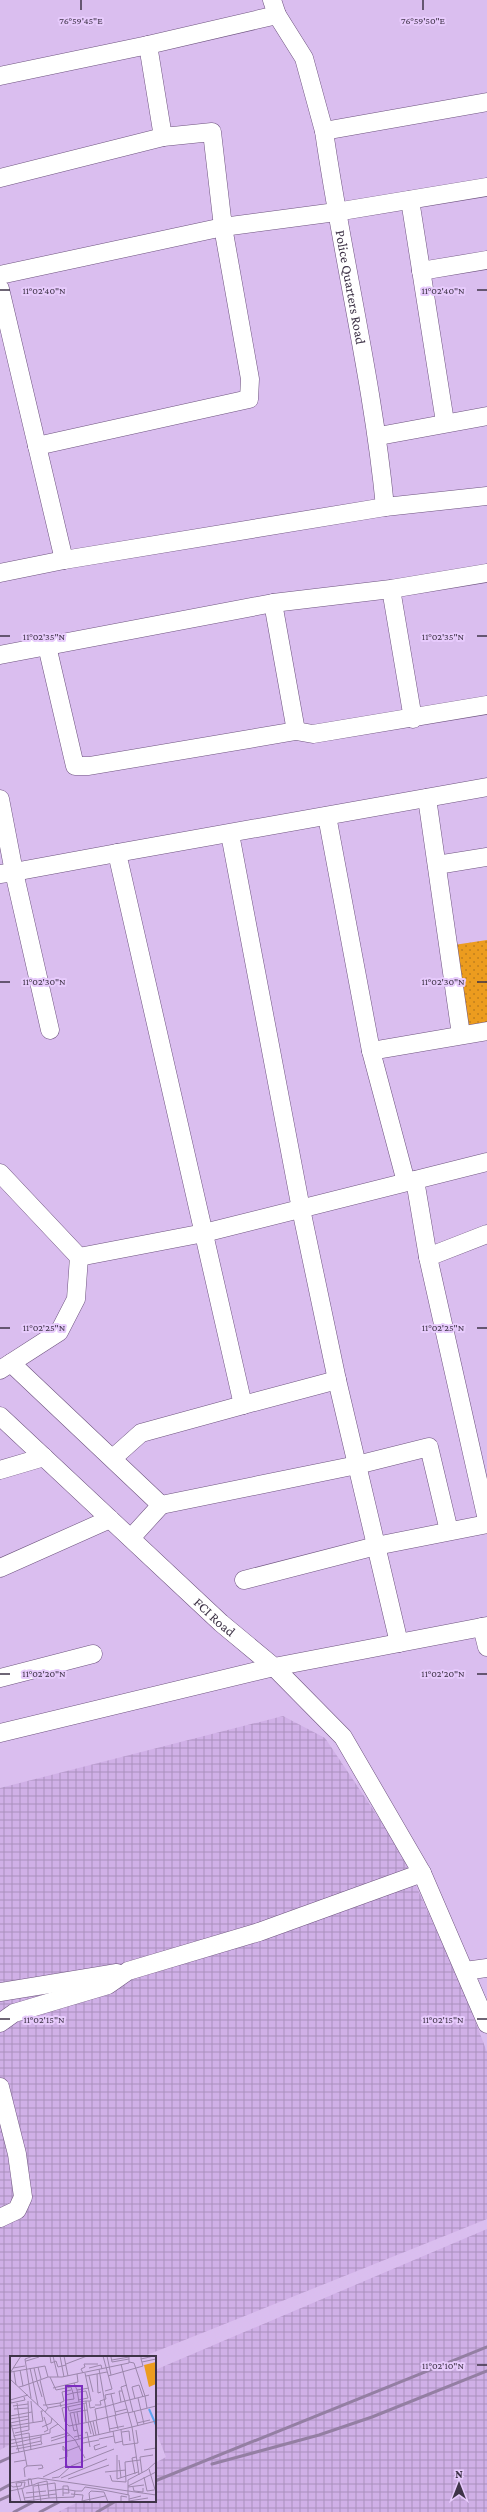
<svg xmlns="http://www.w3.org/2000/svg" width="487" height="2512" viewBox="0 0 487 2512" font-family="'Crimson Pro',serif">
<style>
.industrial{fill:url(#industrial-grid)}
.grass{fill:url(#grass-dots)}
.lines{fill:none;stroke-linecap:round;stroke-linejoin:round}
.minor-casing{stroke:#6e547f;stroke-width:19}
.minor{stroke:#fff;stroke-width:18}
.rail{stroke:#947fa3;stroke-width:3}
.ticks{fill:none;stroke:#3f3448;stroke-width:1.5}
.labels{text-anchor:middle;stroke-width:4;stroke-linejoin:round;paint-order:stroke}
.street-label{font-size:14px;fill:#3f3448;stroke:#e7cbfc}
.inset-river{fill:none;stroke:#5da5ef;stroke-width:2}
.inset-road{fill:none;stroke:#9c87ac;stroke-width:1}
.view{fill:#7b2cbf;fill-opacity:0.15;stroke:#7b2cbf;stroke-width:2}
.inset-edge{fill:none;stroke:#3f3448;stroke-width:2}
.ticks-label{font-size:10px;text-anchor:middle;fill:#3f3448;stroke:#e7cbfc;stroke-width:4;stroke-linejoin:round;paint-order:stroke}
</style>
<defs>
<pattern id="industrial-grid" width="8" height="8" patternUnits="userSpaceOnUse"><rect width="8" height="8" fill="#d0b0e7"/><path d="M0 4h8M4 0v8" fill="none" stroke="#aa90bd"/></pattern>
<pattern id="grass-dots" width="8" height="8" patternUnits="userSpaceOnUse"><rect width="8" height="8" fill="#ec9c1f"/><path d="M2 2h.1M6 6h.1" fill="none" stroke="#c1801d" stroke-width="1.8" stroke-linecap="round"/></pattern>
</defs>
<rect width="100%" height="100%" fill="#dabeef"/>
<!-- industrial -->
<g class="industrial">
<path d="M 283,1716 L 325,1738 L 399,1848 L 462,1987 L 487,2052 L 487,2219 L 142,2357 L 11,2357 L 11,2444 L 0,2450 L 0,1788 Z"/>
<path d="M 487,2229 L 487,2512 L 58,2512 L 80,2501 L 155,2501 L 155,2463 L 166,2457 L 155,2429 L 155,2370 Z"/>
</g>
<!-- grass -->
<path class="grass" d="M 487,940 L 487,1026 L 465,1030 L 454,945 Z"/>
<g class="lines">
<defs>
<g id="minor">
<path d="M 272,0 L 277,15 L 304,58 L 324,131"/>
<path d="M 148,45 L 277,15"/>
<path d="M 0,76 L 148,45 L 163,137 L 212,132 L 223,227 L 336,212 L 487,187"/>
<path id="s1" d="M 487,102 L 324,131 C 342,257 373,381 385,507 L 487,496"/>
<path d="M 0,178 L 163,137"/>
<path d="M 410,200 L 445,422"/>
<path d="M 421,271 L 487,260"/>
<path d="M 0,275 L 223,227 L 250,379 L 249,399 L 37,446"/>
<path d="M 0,289 L 64,560"/>
<path d="M 379,436 L 487,416"/>
<path d="M 0,573 L 64,560 L 385,507"/>
<path d="M 391,589 L 413,719"/>
<path d="M 273,603 L 296,731"/>
<path d="M 47,646 L 75,766 L 89,766 L 296,731 L 313,734 L 487,705"/>
<path d="M 0,655 L 273,603 L 391,589 L 487,573"/>
<path d="M 427,798 L 461,1035"/>
<path d="M 0,799 L 14,872 L 117,853"/>
<path d="M 327,816 L 371,1051 L 406,1182"/>
<path d="M 230,834 L 301,1209 L 337,1380 L 399,1643"/>
<path d="M 437,865 L 487,857"/>
<path d="M 0,874 L 14,872 L 50,1030"/>
<path d="M 371,1051 L 487,1031"/>
<path d="M 0,1173 L 79,1257 L 204,1233 L 487,1162"/>
<path d="M 415,1180 L 428,1257"/>
<path d="M 487,1234 L 428,1257 L 487,1520"/>
<path d="M 11,1363 L 161,1505 L 357,1465 L 429,1447 L 449,1531"/>
<path d="M 0,1370 L 59,1332 L 76,1299 L 79,1257"/>
<path d="M 337,1380 L 243,1405 L 117,853 L 487,787"/>
<path id="s2" d="M 0,1416 L 221,1623 L 274,1667 L 487,1626"/>
<path d="M 113,1458 L 141,1433 L 243,1405"/>
<path d="M 0,1470 L 44,1457"/>
<path d="M 131,1538 L 161,1505"/>
<path d="M 0,1568 L 110,1519"/>
<path d="M 244,1580 L 376,1546 L 487,1524"/>
<path d="M 482,1627 L 487,1647"/>
<path d="M 0,1678 L 93,1654"/>
<path d="M 0,1733 L 274,1667 L 343,1737 L 422,1873 L 487,2024"/>
<path d="M 465,1971 L 487,1968"/>
<path d="M 0,1992 L 117,1973"/>
<path d="M 0,2023 L 14,2013 L 108,1985 L 128,1971 L 259,1932 L 422,1873"/>
<path d="M 0,2087 L 17,2154 L 23,2197 L 17,2210 L 0,2218"/>
</g>
</defs>
<!-- minor casing -->
<use href="#minor" class="minor-casing"/>
<!-- minor -->
<use href="#minor" class="minor"/>
<!-- rail -->
<g class="rail">
<path d="M 0,2462 L 11,2457"/>
<path d="M 212,2464 L 319,2435 L 372,2417 L 487,2371"/>
<path d="M 155,2481 L 487,2347"/>
<path d="M 0,2490 L 11,2484"/>
<path d="M 0,2500 L 11,2495"/>
<path d="M 14,2512 L 35,2501"/>
<path d="M 40,2512 L 61,2501"/>
<path d="M 97,2512 L 116,2501"/>
</g>
</g>
<!-- ticks -->
<path class="ticks" d="M 81,0 L 81,10M 423,0 L 423,10M 0,290 L 10,290M 477,290 L 487,290M 0,636 L 10,636M 477,636 L 487,636M 0,982 L 10,982M 477,982 L 487,982M 0,1328 L 10,1328M 477,1328 L 487,1328M 0,1674 L 10,1674M 477,1674 L 487,1674M 0,2019 L 10,2019M 477,2019 L 487,2019M 477,2365 L 487,2365"/>
<g class="labels">
<!-- street labels -->
<g class="street-label">
<text dy="5" stroke="none"><textPath href="#s1" startOffset="324">Police Quarters Road</textPath></text>
<text dy="5" stroke="none"><textPath href="#s2" startOffset="294">FCI Road</textPath></text>
</g>
</g>
<!-- overview -->
<g transform="translate(10 2356)">
<rect width="146" height="146" fill="#dabeef"/>
<path d="M 146,6 L 146,28 L 139,31 L 134,9 Z" fill="#ec9c1f"/>
<path class="inset-river" d="M 139,53 L 146,69"/>
<path class="inset-road" d="M 40,0 L 41,7 L 46,5 L 48,11 L 56,9M 43,0 L 48,21M 50,0 L 54,21M 54,0 L 58,20M 93,0 L 102,33 L 95,35M 97,0 L 101,19M 131,0 L 131,3 L 144,0M 101,1 L 102,6 L 119,3M 102,4 L 119,1M 16,5 L 29,1M 119,6 L 124,7 L 135,40M 132,6 L 146,3M 56,8 L 77,0M 111,8 L 123,56M 28,11 L 31,23M 3,12 L 15,10M 20,12 L 28,49M 79,12 L 91,9 L 92,13M 89,13 L 100,76M 1,16 L 35,10 L 38,21 L 52,21 L 119,7 L 119,0M 4,16 L 6,29M 0,17 L 11,0M 73,17 L 71,13 L 75,11 L 74,8 L 88,8M 75,17 L 81,45 L 76,45M 87,18 L 88,37 L 91,36M 76,20 L 97,16M 79,20 L 83,36M 98,20 L 133,10 L 131,3M 40,21 L 46,34 L 61,31 L 63,37 L 76,35M 0,23 L 65,84 L 122,71 L 129,119M 30,24 L 36,49 L 33,49M 64,27 L 68,26 L 67,18M 117,29 L 111,31 L 122,71 L 134,68 L 128,42M 13,30 L 27,25 L 24,12M 9,31 L 13,30 L 10,14M 43,32 L 64,27 L 67,34M 79,32 L 67,34 L 69,46 L 76,45 L 79,66 L 118,56M 101,38 L 106,60M 56,39 L 63,37 L 64,43 L 57,44M 135,40 L 137,52M 0,41 L 1,47 L 15,44 L 14,41M 32,41 L 27,25 L 38,21M 21,42 L 15,3 L 23,0M 96,43 L 95,39 L 105,37M 125,43 L 122,31 L 129,29 L 133,41M 0,44 L 18,39M 68,44 L 78,42 L 76,35M 21,45 L 23,66M 79,45 L 80,52 L 85,51M 115,45 L 139,39M 111,46 L 109,35 L 112,35M 50,47 L 54,45 L 52,36 L 61,34M 76,47 L 52,52 L 55,66 L 59,70 L 79,66M 74,48 L 76,66M 85,49 L 91,49 L 90,45 L 96,43M 3,50 L 18,48M 58,51 L 59,55 L 72,52M 94,51 L 115,45M 38,52 L 36,49 L 50,47 L 51,51M 4,53 L 18,52M 124,55 L 128,70M 35,56 L 38,52 L 69,46M 67,56 L 69,68M 105,56 L 117,53M 64,57 L 69,83M 118,57 L 146,50M 0,60 L 22,56M 105,60 L 108,73M 34,61 L 38,74 L 34,76M 0,63 L 19,60M 86,64 L 89,79M 87,64 L 85,53 L 94,51M 0,65 L 9,96M 80,65 L 84,80M 83,65 L 86,79M 78,66 L 81,78M 0,67 L 19,63M 127,67 L 140,64M 134,68 L 146,65M 1,70 L 33,65 L 31,55 L 33,55M 32,71 L 41,67 L 42,62M 2,73 L 19,70M 99,73 L 114,70M 67,74 L 64,75 L 60,57 L 77,54M 111,74 L 113,89 L 128,87 L 126,74M 103,75 L 105,87 L 113,85M 112,76 L 119,75 L 120,85M 5,77 L 19,74 L 18,45M 75,77 L 77,76 L 80,91M 3,80 L 19,77 L 21,94M 64,81 L 72,79 L 72,70M 41,82 L 58,77M 89,83 L 104,80M 1,84 L 31,79M 41,85 L 60,79M 73,87 L 89,84M 0,88 L 31,81M 90,88 L 84,90 L 85,94 L 97,90M 0,91 L 13,89 L 7,47M 6,93 L 32,88 L 31,85M 56,94 L 53,90 L 53,94 L 58,94M 134,94 L 146,92M 0,98 L 65,84 L 75,102M 107,99 L 107,123 L 128,116M 49,103 L 57,101 L 57,95 L 70,90M 109,104 L 111,122M 4,106 L 16,104M 17,110 L 32,109 L 33,112 L 28,113M 139,113 L 146,137M 95,116 L 116,114M 132,117 L 130,101 L 143,99M 125,118 L 122,102 L 126,101M 100,119 L 102,125 L 116,126 L 115,106 L 130,104M 15,121 L 14,112 L 17,110 L 13,89 L 31,85 L 31,79 L 40,77 L 40,73 L 48,68M 33,121 L 58,109M 134,121 L 137,135 L 144,134M 42,122 L 49,121 L 61,110 L 104,93M 51,122 L 97,103M 58,123 L 99,109M 0,127 L 28,122 L 146,139M 28,127 L 37,125 L 39,142 L 64,141 L 65,135M 0,129 L 3,131 L 11,130 L 12,126M 23,129 L 28,127 L 31,146M 19,130 L 18,123 L 21,123 L 22,129M 24,130 L 45,127 L 47,146M 118,130 L 146,116M 15,131 L 23,129 L 24,146M 118,131 L 134,129M 123,131 L 124,135 L 133,136 L 133,132M 12,133 L 15,145 L 24,144M 53,133 L 66,135 L 72,135 L 75,131 L 88,133 L 119,139 L 119,146M 0,134 L 1,146M 0,135 L 14,132 L 15,126M 38,135 L 53,133M 16,137 L 36,135M 53,137 L 59,137 L 58,130 L 53,130 L 53,140M 61,138 L 73,139 L 72,145 L 95,140M 118,139 L 118,124 L 137,114 L 146,106M 14,142 L 46,138M 119,143 L 131,140M 24,144 L 39,142M 119,145 L 138,142M 11,146 L 6,127 L 15,126M 80,146 L 79,137 L 81,135 L 94,136 L 98,146M 111,146 L 111,140 L 117,141"/>
<path class="view" d="M 56,30 L 72,30 L 72,111 L 56,111 Z"/>
<rect width="146" height="146" class="inset-edge"/>
</g>
<g class="ticks-label">
<text x="81" y="24">76°59'45"E</text>
<text x="423" y="24">76°59'50"E</text>
<text x="44" y="294">11°02'40"N</text>
<text x="443" y="294">11°02'40"N</text>
<text x="44" y="640">11°02'35"N</text>
<text x="443" y="640">11°02'35"N</text>
<text x="44" y="985">11°02'30"N</text>
<text x="443" y="985">11°02'30"N</text>
<text x="44" y="1331">11°02'25"N</text>
<text x="443" y="1331">11°02'25"N</text>
<text x="44" y="1677">11°02'20"N</text>
<text x="443" y="1677">11°02'20"N</text>
<text x="44" y="2023">11°02'15"N</text>
<text x="443" y="2023">11°02'15"N</text>
<text x="443" y="2369">11°02'10"N</text>
</g>
<!-- north arrow -->
<g transform="translate(459 2484)" stroke="#e7cbfc" stroke-width="3" paint-order="stroke">
<path d="M0-3L7 15L0 10L-7 15Z" fill="#3f3448"/>
<text y="-6" font-size="11" font-weight="bold" text-anchor="middle" fill="#3f3448">N</text>
</g>
</svg>
